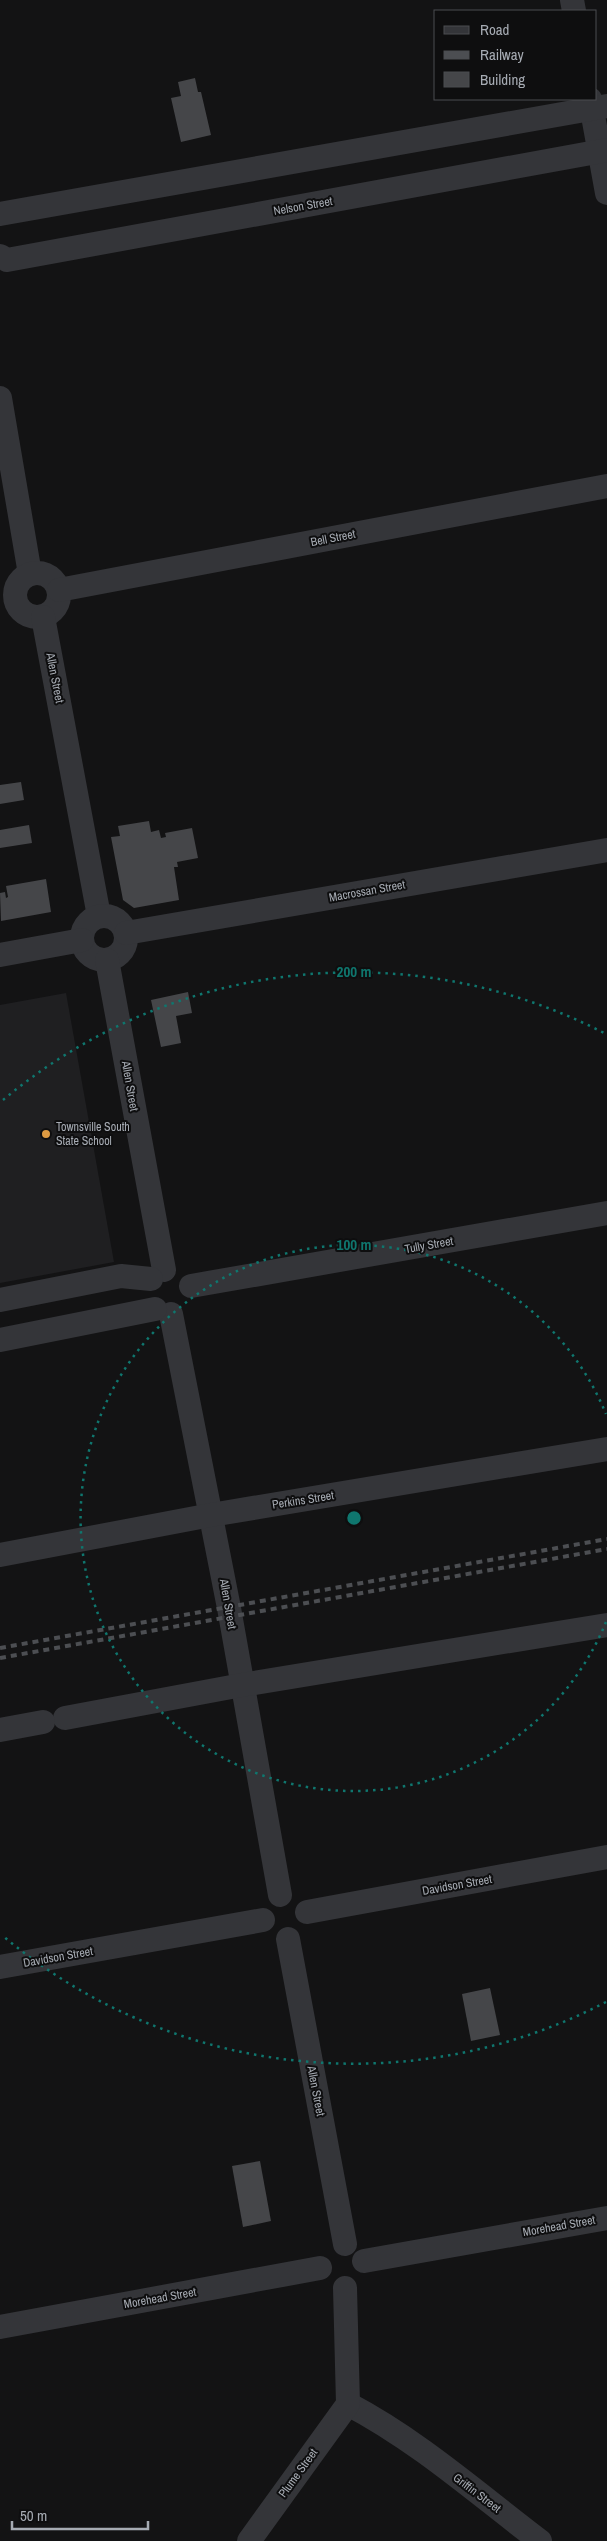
<svg xmlns="http://www.w3.org/2000/svg" width="607" height="2541" viewBox="0 0 607 2541" font-family="'Archivo Narrow',sans-serif">
<style>
.built{fill:#1f1f21}
.building{fill:#454649}
.lines{fill:none;stroke-linecap:round;stroke-linejoin:round}
.minor{stroke:#343539;stroke-width:24}
.rail{stroke:#4c4e52;stroke-width:4;stroke-dasharray:6 5;stroke-linecap:butt}
.ring{fill:none;stroke:#0f766e;stroke-width:2.5;stroke-dasharray:2.5 5}
.poi-dot{fill:#dd9a42;stroke:#0e0e0f;stroke-width:2}
.labels{text-anchor:middle;stroke-width:4;stroke-linejoin:round;paint-order:stroke}
.street-label{font-size:12px;fill:#a6abb3;stroke:#0e0e0f}
.poi-label{font-size:12px;fill:#a6abb3;stroke:#0e0e0f;text-anchor:start}
.centre{fill:#0f766e;stroke:#0e0e0f;stroke-width:2.5}
.ring-label{font-size:15px;text-anchor:middle;font-weight:bold;fill:#0f766e;stroke:#0e0e0f;stroke-width:4;stroke-linejoin:round;paint-order:stroke}
</style>
<rect width="100%" height="100%" fill="#131314"/>
<!-- built -->
<path class="built" d="M 66,993 L 114,1262 L 0,1283 L 0,1005 Z"/>
<!-- building -->
<g class="building">
<path d="M 195,78 L 198,92 L 201,92 L 211,135 L 181,142 L 171,98 L 181,96 L 178,82 Z"/>
<path d="M 21,782 L 24,800 L 0,804 L 0,785 Z"/>
<path d="M 149,821 L 151,832 L 159,830 L 161,838 L 166,837 L 165,833 L 192,828 L 198,858 L 177,862 L 178,867 L 174,867 L 179,900 L 134,908 L 123,900 L 111,837 L 120,836 L 118,826 Z"/>
<path d="M 29,825 L 32,843 L 0,848 L 0,830 Z"/>
<path d="M 46,879 L 51,912 L 1,921 L 0,893 L 5,892 L 6,898 L 8,897 L 6,886 Z"/>
<path d="M 188,992 L 192,1013 L 176,1016 L 181,1043 L 161,1047 L 151,1000 Z"/>
<path d="M 490,1988 L 500,2035 L 471,2041 L 462,1994 Z"/>
<path d="M 260,2161 L 271,2221 L 243,2227 L 232,2166 Z"/>
</g>
<g class="lines">
<!-- minor -->
<g class="minor">
<path d="M 572,0 L 574,11"/>
<path d="M 590,99 L 607,193"/>
<path d="M 0,214 L 607,106"/>
<path d="M 0,256 L 7,260 L 607,150"/>
<path d="M 0,398 L 30,574"/>
<circle cx="37" cy="595" r="22"/>
<path d="M 59,590 L 607,486"/>
<path d="M 43,617 L 99,916"/>
<circle cx="104" cy="938" r="22"/>
<path d="M 126,933 L 607,850"/>
<path d="M 0,955 L 82,940"/>
<path d="M 107,960 L 164,1270"/>
<path d="M 191,1286 L 607,1213"/>
<path d="M 0,1300 L 121,1276 L 151,1279"/>
<path d="M 171,1314 L 229,1608 L 280,1895"/>
<path d="M 0,1340 L 155,1309"/>
<path d="M 0,1555 L 211,1515 L 607,1449"/>
<path d="M 65,1718 L 242,1685 L 607,1625"/>
<path d="M 0,1730 L 43,1722"/>
<path d="M 307,1912 L 607,1857"/>
<path d="M 288,1939 L 345,2244"/>
<path d="M 0,1967 L 263,1920"/>
<path d="M 364,2261 L 607,2218"/>
<path d="M 0,2327 L 320,2268"/>
<path d="M 348,2404 C 417,2440 478,2494 540,2541"/>
<path d="M 249,2541 L 348,2404 L 345,2288"/>
</g>
<!-- rail -->
<g class="rail">
<path d="M 0,1648 L 607,1539"/>
<path d="M 0,1658 L 607,1549"/>
</g>
</g>
<!-- distance rings -->
<g class="ring">
<path d="M606 1622A273 273 0 1 1 606 1414"/>
<path d="M606 2002A546 546 0 0 1 3 1936M3 1100A546 546 0 0 1 606 1034"/>
</g>
<!-- markers -->
<circle class="poi-dot" cx="46" cy="1134" r="5"/>
<g class="labels">
<!-- street labels -->
<g class="street-label">
<text transform="translate(303 206) rotate(-10)" y="4">Nelson Street</text>
<text transform="translate(333 538) rotate(-11)" y="4">Bell Street</text>
<text transform="translate(55 678) rotate(79)" y="4">Allen Street</text>
<text transform="translate(367 891) rotate(-10)" y="4">Macrossan Street</text>
<text transform="translate(130 1086) rotate(80)" y="4">Allen Street</text>
<text transform="translate(429 1245) rotate(-10)" y="4">Tully Street</text>
<text transform="translate(303 1500) rotate(-9)" y="4">Perkins Street</text>
<text transform="translate(228 1604) rotate(80)" y="4">Allen Street</text>
<text transform="translate(457 1885) rotate(-10)" y="4">Davidson Street</text>
<text transform="translate(58 1957) rotate(-10)" y="4">Davidson Street</text>
<text transform="translate(316 2091) rotate(79)" y="4">Allen Street</text>
<text transform="translate(559 2226) rotate(-10)" y="4">Morehead Street</text>
<text transform="translate(160 2298) rotate(-10)" y="4">Morehead Street</text>
<text transform="translate(298 2473) rotate(-54)" y="4">Plume Street</text>
<text transform="translate(477 2493) rotate(37)" y="4">Griffin Street</text>
</g>
<!-- poi labels -->
<g class="poi-label">
<text x="56" y="1131">Townsville South<tspan x="56" dy="14">State School</tspan></text>
</g>
</g>
<circle cx="354" cy="1518" r="8" class="centre"/>
<g class="ring-label">
<text x="354" y="977">200 m</text>
<text x="354" y="1250">100 m</text>
</g>
<!-- legend -->
<rect x="434" y="10" width="162" height="90" fill="#0e0e0f" stroke="#4b4d51"/>
<rect x="444" y="26" width="25" height="8" fill="#343539" stroke="#4b4d51"/>
<text x="480" y="35" font-size="15" fill="#a6abb3">Road</text>
<rect x="444" y="51" width="25" height="8" fill="#4c4e52" stroke="#4b4d51"/>
<text x="480" y="60" font-size="15" fill="#a6abb3">Railway</text>
<rect x="444" y="72" width="25" height="15" fill="#454649" stroke="#4b4d51"/>
<text x="480" y="85" font-size="15" fill="#a6abb3">Building</text>
<!-- scale -->
<path d="M12 2521v8h136v-8" fill="none" stroke="#a6abb3" stroke-width="2.5"/>
<text x="20" y="2521" font-size="15" fill="#a6abb3" stroke="#0e0e0f" stroke-width="4" paint-order="stroke">50 m</text>
</svg>
